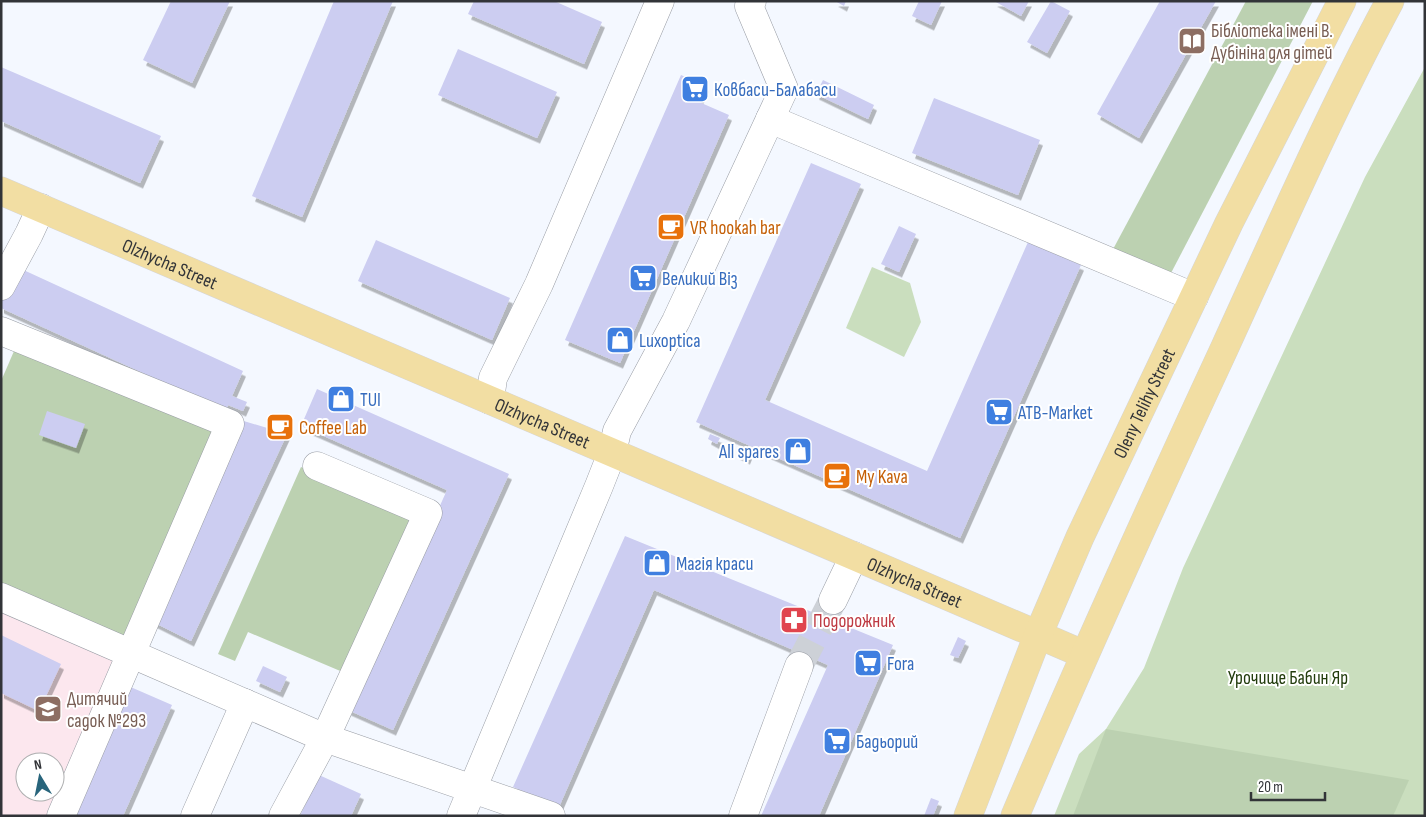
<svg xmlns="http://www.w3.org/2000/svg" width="1426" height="817" viewBox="0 0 1426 817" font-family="'Sofia Sans Condensed',sans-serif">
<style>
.education{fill:#fce7ee;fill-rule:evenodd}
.green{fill:#cadebe}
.forest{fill:#bcd1b1}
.building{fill:#cccdf1;filter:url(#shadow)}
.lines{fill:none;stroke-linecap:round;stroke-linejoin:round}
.minor-tunnel{stroke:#cdd1d7;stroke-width:28;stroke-dasharray:28 14;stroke-linecap:butt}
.minor-casing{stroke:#999da5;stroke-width:29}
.major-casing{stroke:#d6d6d7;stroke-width:29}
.minor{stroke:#fff;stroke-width:28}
.major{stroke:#f2dea3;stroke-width:28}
.labels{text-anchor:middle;stroke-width:4;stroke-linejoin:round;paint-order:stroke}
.education-label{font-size:19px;fill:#785e54;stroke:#fff;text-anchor:start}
.shop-label{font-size:19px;fill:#366cbe;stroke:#fff;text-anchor:start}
.food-label{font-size:19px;fill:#c56008;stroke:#fff;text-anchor:start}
.street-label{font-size:19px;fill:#323438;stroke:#fff}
.health-label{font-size:19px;fill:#be3a42;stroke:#fff;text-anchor:start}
.park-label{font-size:19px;fill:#223c0d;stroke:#fff}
</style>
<defs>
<filter id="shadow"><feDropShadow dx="3" dy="5.5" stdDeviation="0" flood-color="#0004"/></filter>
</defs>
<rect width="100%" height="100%" fill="#f4f8ff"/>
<!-- education -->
<path class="education" d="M 1,609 L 114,657 L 51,816 L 1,816 ZM 25,762 L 55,762 L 55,792 L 25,792 Z"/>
<!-- green -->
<g class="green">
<path d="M 1425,67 L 1425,816 L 1054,816 L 1079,754 L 1106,729 L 1144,668 L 1183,568 L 1365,177 Z"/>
<path d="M 872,267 L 910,283 L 921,322 L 904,357 L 846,328 Z"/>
</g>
<!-- forest -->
<g class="forest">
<path d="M 1246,1 L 1313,1 L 1170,275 L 1111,253 Z"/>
<path d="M 18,342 L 225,429 L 128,645 L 1,590 L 1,381 Z"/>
<path d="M 301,467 L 418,518 L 345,673 L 248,632 L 235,661 L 218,654 Z"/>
<path d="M 1106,729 L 1409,780 L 1393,816 L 1073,816 Z"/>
</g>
<!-- building -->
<g class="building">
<path d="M 171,1 L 230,1 L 192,83 L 143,60 Z"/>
<path d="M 334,1 L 393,1 L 302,217 L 252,196 Z"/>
<path d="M 474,1 L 554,1 L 602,22 L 584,64 L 468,14 Z"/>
<path d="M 835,1 L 846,1 L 844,6 Z"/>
<path d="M 919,1 L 942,1 L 931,25 L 912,16 Z"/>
<path d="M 994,1 L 1029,1 L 1021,16 Z"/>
<path d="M 1051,1 L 1070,11 L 1047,53 L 1027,42 Z"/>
<path d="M 1160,1 L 1216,1 L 1139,138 L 1097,114 Z"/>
<path d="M 458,49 L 557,92 L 537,138 L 438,95 Z"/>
<path d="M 1,67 L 161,136 L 140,183 L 1,121 Z"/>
<path d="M 681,75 L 706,86 L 699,102 L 729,115 L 620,363 L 565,340 Z"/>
<path d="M 823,80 L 874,105 L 868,119 L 816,94 Z"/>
<path d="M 934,98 L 1040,140 L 1018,195 L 912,153 Z"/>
<path d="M 811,163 L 861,184 L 765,400 L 927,471 L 1028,242 L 1081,265 L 960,538 L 696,422 Z"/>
<path d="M 899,226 L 916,234 L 899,272 L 881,264 Z"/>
<path d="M 376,240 L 510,298 L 492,340 L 358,281 Z"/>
<path d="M 17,267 L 243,371 L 232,396 L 247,402 L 243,411 L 228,405 L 226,411 L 1,308 L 1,301 Z"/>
<path d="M 317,389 L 509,474 L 393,730 L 348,710 L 447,490 L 301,426 Z"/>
<path d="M 47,411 L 85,424 L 76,448 L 39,435 Z"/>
<path d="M 234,418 L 287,434 L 191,641 L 145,618 Z"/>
<path d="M 710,434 L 720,438 L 717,444 L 708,439 Z"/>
<path d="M 740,449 L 749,454 L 747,459 L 737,454 Z"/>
<path d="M 625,536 L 893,645 L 819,816 L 761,816 L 828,665 L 654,590 L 559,807 L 513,787 Z"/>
<path d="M 1,635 L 61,664 L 39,711 L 1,693 Z"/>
<path d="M 958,637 L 966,641 L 958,658 L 950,655 Z"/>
<path d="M 263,666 L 287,677 L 280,692 L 256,681 Z"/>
<path d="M 126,685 L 172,705 L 123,816 L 69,816 Z"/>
<path d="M 319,775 L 361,794 L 351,816 L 300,816 Z"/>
<path d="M 931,798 L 939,801 L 933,816 L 924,816 Z"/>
</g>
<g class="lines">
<!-- minor-tunnel -->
<path class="minor-tunnel" d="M 799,666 L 833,600"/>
<defs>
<g id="minor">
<path d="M 770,119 L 1194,297"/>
<path d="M 1,286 L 29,234 L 41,208"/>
<path d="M 1,331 L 230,424 L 61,816"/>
<path d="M 490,400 L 493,378 L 539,284 L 660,1"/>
<path d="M 1,597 L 325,738 L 551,816"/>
<path d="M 833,600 L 854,556"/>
<path d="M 195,816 L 245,703"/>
<path d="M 283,816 L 325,738 L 428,513 L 317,466"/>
<path d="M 461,816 L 599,486 L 612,453 L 617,431 L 676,321 L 784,89 L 749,6 L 752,1"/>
<path d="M 743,816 L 799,666"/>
</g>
<g id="major">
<path id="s1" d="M 1,191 L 1083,654"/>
<path id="s2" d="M 968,816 L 1038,635 L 1080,537 L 1229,223 L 1342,1"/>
<path d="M 1015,816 C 1082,658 1153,502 1225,347 C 1278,231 1330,113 1390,1"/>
</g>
</defs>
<!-- minor casing -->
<use href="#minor" class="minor-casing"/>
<!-- major casing -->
<use href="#major" class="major-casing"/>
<!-- minor -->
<use href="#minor" class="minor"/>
<!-- major -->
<use href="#major" class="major"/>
</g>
<!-- icons -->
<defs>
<symbol id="library-square" viewBox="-11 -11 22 22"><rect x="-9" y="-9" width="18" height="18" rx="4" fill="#8d6e63" stroke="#fff"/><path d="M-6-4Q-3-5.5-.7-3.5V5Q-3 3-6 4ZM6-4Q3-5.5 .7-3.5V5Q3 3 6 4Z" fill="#fff"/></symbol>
<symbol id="supermarket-square" viewBox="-11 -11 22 22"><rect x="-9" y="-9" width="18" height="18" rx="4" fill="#3f7fe0" stroke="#fff"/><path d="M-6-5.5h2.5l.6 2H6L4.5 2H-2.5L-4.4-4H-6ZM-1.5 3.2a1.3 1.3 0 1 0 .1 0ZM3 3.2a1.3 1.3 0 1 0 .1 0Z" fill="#fff"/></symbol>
<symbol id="cafe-square" viewBox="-11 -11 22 22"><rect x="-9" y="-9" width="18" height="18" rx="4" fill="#e8710a" stroke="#fff"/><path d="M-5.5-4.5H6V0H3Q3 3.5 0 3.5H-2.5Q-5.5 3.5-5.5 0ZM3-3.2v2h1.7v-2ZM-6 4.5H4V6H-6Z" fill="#fff"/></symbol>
<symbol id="shop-square" viewBox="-11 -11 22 22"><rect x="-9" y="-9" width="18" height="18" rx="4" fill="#3f7fe0" stroke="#fff"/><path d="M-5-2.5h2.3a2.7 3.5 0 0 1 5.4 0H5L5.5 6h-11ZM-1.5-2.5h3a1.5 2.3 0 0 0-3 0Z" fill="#fff"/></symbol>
<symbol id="pharmacy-square" viewBox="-11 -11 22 22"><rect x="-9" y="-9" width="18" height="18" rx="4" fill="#e0444e" stroke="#fff"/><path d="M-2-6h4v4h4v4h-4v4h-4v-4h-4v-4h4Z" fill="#fff"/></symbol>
<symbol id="school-square" viewBox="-11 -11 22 22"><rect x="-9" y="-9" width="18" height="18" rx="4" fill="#8d6e63" stroke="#fff"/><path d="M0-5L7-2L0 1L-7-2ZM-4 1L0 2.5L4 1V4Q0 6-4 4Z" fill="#fff"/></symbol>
</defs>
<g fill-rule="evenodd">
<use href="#library-square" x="1176" y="25" width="32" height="32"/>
<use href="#supermarket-square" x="679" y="73" width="32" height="32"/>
<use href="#cafe-square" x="655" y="211" width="32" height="32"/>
<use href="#supermarket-square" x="627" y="262" width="32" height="32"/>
<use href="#shop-square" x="604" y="324" width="32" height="32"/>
<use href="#shop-square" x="325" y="383" width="32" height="32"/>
<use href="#supermarket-square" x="983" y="396" width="32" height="32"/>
<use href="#cafe-square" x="264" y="411" width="32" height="32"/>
<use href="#shop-square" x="782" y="435" width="32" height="32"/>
<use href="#cafe-square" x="821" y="460" width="32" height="32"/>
<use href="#shop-square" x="641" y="547" width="32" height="32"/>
<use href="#pharmacy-square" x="778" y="604" width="32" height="32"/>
<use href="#supermarket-square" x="852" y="647" width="32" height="32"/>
<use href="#school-square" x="32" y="693" width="32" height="32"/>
<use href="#supermarket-square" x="821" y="725" width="32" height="32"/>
</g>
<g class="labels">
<!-- education labels -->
<g class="education-label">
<text x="1211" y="37">Бібліотека імені В.<tspan x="1211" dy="22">Дубініна для дітей</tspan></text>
<text x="67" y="705">Дитячий<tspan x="67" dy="22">садок №293</tspan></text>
</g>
<!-- shop labels -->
<g class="shop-label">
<text x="714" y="96">Ковбаси-Балабаси</text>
<text x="662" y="285">Великий Віз</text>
<text x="639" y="347">Luxoptica</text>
<text x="360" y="406">TUI</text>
<text x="1018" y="419">ATB-Market</text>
<text x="779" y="458" text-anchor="end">All spares</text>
<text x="676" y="570">Магія краси</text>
<text x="887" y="670">Fora</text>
<text x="856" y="748">Бадьорий</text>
</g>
<!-- food labels -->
<g class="food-label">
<text x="690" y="234">VR hookah bar</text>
<text x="299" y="434">Coffee Lab</text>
<text x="856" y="483">My Kava</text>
</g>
<!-- street labels -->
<g class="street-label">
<text dy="7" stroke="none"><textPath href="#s1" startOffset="184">Olzhycha Street</textPath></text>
<text dy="7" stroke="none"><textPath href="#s2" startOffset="449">Oleny Telihy Street</textPath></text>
<text dy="7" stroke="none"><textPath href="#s1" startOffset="589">Olzhycha Street</textPath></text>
<text dy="7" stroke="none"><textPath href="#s1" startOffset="994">Olzhycha Street</textPath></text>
</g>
<!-- health labels -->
<g class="health-label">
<text x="813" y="627">Подорожник</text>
</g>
<!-- park labels -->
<g class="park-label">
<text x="1288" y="684">Урочище Бабин Яр</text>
</g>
</g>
<!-- border -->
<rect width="1426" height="817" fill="none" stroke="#323438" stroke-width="5"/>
<!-- north arrow -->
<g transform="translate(40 777) rotate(350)"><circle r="24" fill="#ffffff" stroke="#adaeaf"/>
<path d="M0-4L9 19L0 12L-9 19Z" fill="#28657c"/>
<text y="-8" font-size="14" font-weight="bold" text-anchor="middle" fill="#323438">N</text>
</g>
<!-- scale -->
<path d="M1251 792v8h74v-8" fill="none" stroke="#323438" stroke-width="2.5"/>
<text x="1258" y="792" font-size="15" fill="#323438" stroke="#ffffff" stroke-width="4" paint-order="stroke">20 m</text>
</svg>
